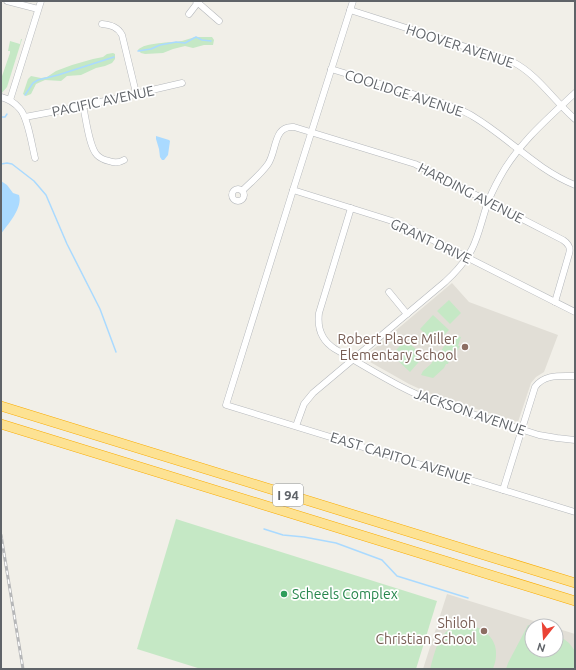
<svg xmlns="http://www.w3.org/2000/svg" width="576" height="670" viewBox="0 0 576 670" font-family="Ubuntu,sans-serif">
<style>
.education{fill:#e1ded6}
.green{fill:#c5e8c5}
.water{fill:#aadaff}
.lines{fill:none;stroke-linecap:round;stroke-linejoin:round}
.stream{stroke:#aadaff;stroke-width:1.5}
.minor-casing{stroke:#b5b8bc;stroke-width:7}
.highway-casing{stroke:#f9ab00;stroke-width:10}
.minor{stroke:#fff;stroke-width:6}
.highway{stroke:#fde293;stroke-width:9}
.rail-casing{stroke:#b6b7b8;stroke-width:3}
.rail{stroke:#fff;stroke-width:1.5;stroke-dasharray:4.5;stroke-linecap:butt}
.education-dot{fill:#8d6e63;stroke:#fff;stroke-width:1.5}
.leisure-dot{fill:#2e9e5b;stroke:#fff;stroke-width:1.5}
.labels{text-anchor:middle;stroke-width:3.5;stroke-linejoin:round;paint-order:stroke}
.shield{fill:#fff;stroke:#8f9295;stroke-width:1}
.shield-label{font-size:13px;font-weight:bold;fill:#5f6368}
.street-label{font-size:14px;fill:#5f6368;stroke:#fff}
.education-label{font-size:14px;fill:#785e54;stroke:#fff;text-anchor:end}
.leisure-label{font-size:14px;fill:#27864d;stroke:#fff;text-anchor:start}
</style>
<rect width="100%" height="100%" fill="#f1efe8"/>
<!-- education -->
<g class="education">
<path d="M 452,283 L 469,302 L 558,335 L 544,372 L 536,377 L 531,383 L 518,422 L 435,396 L 409,384 L 363,358 Z"/>
<path d="M 447,594 L 550,626 L 532,626 L 532,650 L 556,650 L 556,628 L 575,634 L 575,669 L 423,669 Z"/>
</g>
<!-- green -->
<g class="green">
<path d="M 195,37 L 212,37 L 214,40 L 213,45 L 204,45 L 193,48 L 185,46 L 173,49 L 163,53 L 145,54 L 141,53 L 138,50 C 145,42 171,43 182,41 C 186,40 191,38 195,37 Z"/>
<path d="M 21,39 L 22,39 L 7,87 L 1,94 L 1,79 L 10,53 L 10,51 L 8,51 L 10,41 L 20,44 Z"/>
<path d="M 113,53 L 115,54 L 115,59 L 112,63 L 105,66 L 96,68 L 81,75 L 67,76 L 61,81 L 45,80 L 36,84 L 31,94 L 26,96 L 23,94 L 28,79 L 31,76 L 41,78 L 47,77 L 56,71 L 72,65 L 93,59 L 103,57 L 107,54 Z"/>
<path d="M 449,300 L 461,313 L 450,324 L 437,311 Z"/>
<path d="M 433,315 L 449,330 L 436,344 L 420,329 Z"/>
<path d="M 456,336 L 461,337 L 458,346 L 460,346 L 454,356 L 449,360 L 448,364 L 446,364 L 444,368 L 433,378 L 421,375 L 423,371 L 431,364 L 438,353 L 441,352 C 444,345 444,345 451,344 L 453,342 L 453,339 Z"/>
<path d="M 405,340 L 424,356 L 410,372 L 392,355 Z"/>
<path d="M 176,519 L 437,601 L 416,669 L 201,669 L 137,649 Z"/>
<path d="M 463,624 C 480,625 498,637 496,656 C 496,661 494,665 493,669 L 430,669 C 436,649 438,629 463,624 Z"/>
<path d="M 528,625 L 537,626 L 532,626 L 532,650 L 556,650 L 556,633 L 569,643 L 575,651 L 575,669 L 506,669 L 508,663 Z"/>
</g>
<!-- water -->
<g class="water">
<path d="M 156,136 L 169,140 L 170,141 L 168,155 L 164,160 L 162,160 L 160,157 L 159,149 L 156,139 Z"/>
<path d="M 1,181 L 7,185 L 13,193 L 19,195 C 23,208 8,224 1,234 Z"/>
</g>
<g class="lines">
<!-- stream -->
<g class="stream">
<path d="M 138,51 L 151,49 L 160,45 L 176,42 L 185,43 L 196,37 L 202,40 L 211,41"/>
<path d="M 25,95 L 33,83 L 38,80 L 58,75 L 114,57"/>
<path d="M 1,117 L 5,117 L 7,114"/>
<path d="M 1,164 L 7,163 L 12,164 L 34,181 L 46,195 L 67,244 L 100,309 L 116,352"/>
<path d="M 264,529 L 283,535 L 304,537 L 336,543 L 382,560 L 397,576 L 468,598"/>
</g>
<defs>
<g id="minor">
<path d="M 7,1 L 38,9"/>
<path d="M 196,1 L 219,21"/>
<path d="M 353,1 L 293,190 L 392,221 L 407,227 L 575,312"/>
<path d="M 350,10 L 513,62 C 538,75 554,101 575,119"/>
<path d="M 189,14 L 199,1"/>
<path d="M 102,24 C 111,25 118,27 122,35 L 136,93"/>
<path d="M 331,69 L 446,104 C 455,108 465,111 474,117 C 509,138 537,170 575,185"/>
<path d="M 1,97 C 9,99 15,103 20,109 C 28,118 32,146 35,158"/>
<path d="M 10,100 L 41,1"/>
<path d="M 83,106 C 86,118 89,147 97,155 C 100,158 104,160 109,161 C 114,163 119,163 124,160"/>
<path d="M 25,117 L 83,106 L 182,83"/>
<circle cx="238" cy="195" r="6"/>
<path d="M 293,190 L 226,405 L 575,512"/>
<path d="M 242,191 C 251,182 261,174 268,164 C 277,151 273,125 294,127 L 415,164 L 427,170 L 563,240 C 569,244 571,248 569,254 L 555,302"/>
<path d="M 351,208 L 319,313 C 317,329 322,341 335,349 C 370,369 403,391 441,404 L 539,435 L 557,438 L 575,440"/>
<path d="M 389,292 L 407,314"/>
<path d="M 296,426 L 304,404 L 313,393 L 445,282 C 456,272 465,262 472,249 C 479,235 482,219 487,205 C 490,196 495,186 500,177 C 518,144 547,119 575,93"/>
<path d="M 503,490 L 535,387 C 544,374 560,376 575,376"/>
</g>
<g id="highway">
<path d="M 1,406 L 575,583"/>
<path d="M 1,424 L 575,601"/>
</g>
</defs>
<!-- minor casing -->
<use href="#minor" class="minor-casing"/>
<!-- highway casing -->
<use href="#highway" class="highway-casing"/>
<!-- minor -->
<use href="#minor" class="minor"/>
<!-- highway -->
<use href="#highway" class="highway"/>
<defs>
<path id="rail" d="M 1,535 L 23,669"/>
</defs>
<!-- rail casing -->
<use href="#rail" class="rail-casing"/>
<!-- rail -->
<use href="#rail" class="rail"/>
</g>
<!-- markers -->
<g class="education-dot">
<circle cx="465" cy="347" r="4"/>
<circle cx="484" cy="631" r="4"/>
</g>
<circle class="leisure-dot" cx="284" cy="594" r="4"/>
<g class="labels">
<!-- shield labels -->
<rect class="shield" x="273" y="484" width="30" height="22" rx="3"/>
<g class="shield-label">
<text x="288" y="500">I 94</text>
</g>
<!-- street labels -->
<g class="street-label">
<text transform="translate(460 46) rotate(18)" y="5">HOOVER AVENUE</text>
<text transform="translate(404 93) rotate(18)" y="5">COOLIDGE AVENUE</text>
<text transform="translate(103 101) rotate(-12)" y="5">PACIFIC AVENUE</text>
<text transform="translate(471 193) rotate(27)" y="5">HARDING AVENUE</text>
<text transform="translate(431 241) rotate(25)" y="5">GRANT DRIVE</text>
<text transform="translate(470 412) rotate(19)" y="5">JACKSON AVENUE</text>
<text transform="translate(401 458) rotate(17)" y="5">EAST CAPITOL AVENUE</text>
</g>
<!-- education labels -->
<g class="education-label">
<text x="457" y="344">Robert Place Miller<tspan x="457" dy="16">Elementary School</tspan></text>
<text x="476" y="628">Shiloh<tspan x="476" dy="16">Christian School</tspan></text>
</g>
<!-- leisure labels -->
<g class="leisure-label">
<text x="292" y="599">Scheels Complex</text>
</g>
</g>
<!-- border -->
<rect width="576" height="670" fill="none" stroke="#5f6368" stroke-width="4"/>
<!-- north arrow -->
<g transform="translate(544 638) rotate(197)"><circle r="19" fill="#ffffff" stroke="#bfc1c3"/>
<path d="M0-3L7 15L0 10L-7 15Z" fill="#ea4335"/>
<text y="-6" font-size="11" font-weight="bold" text-anchor="middle" fill="#5f6368">N</text>
</g>
</svg>
